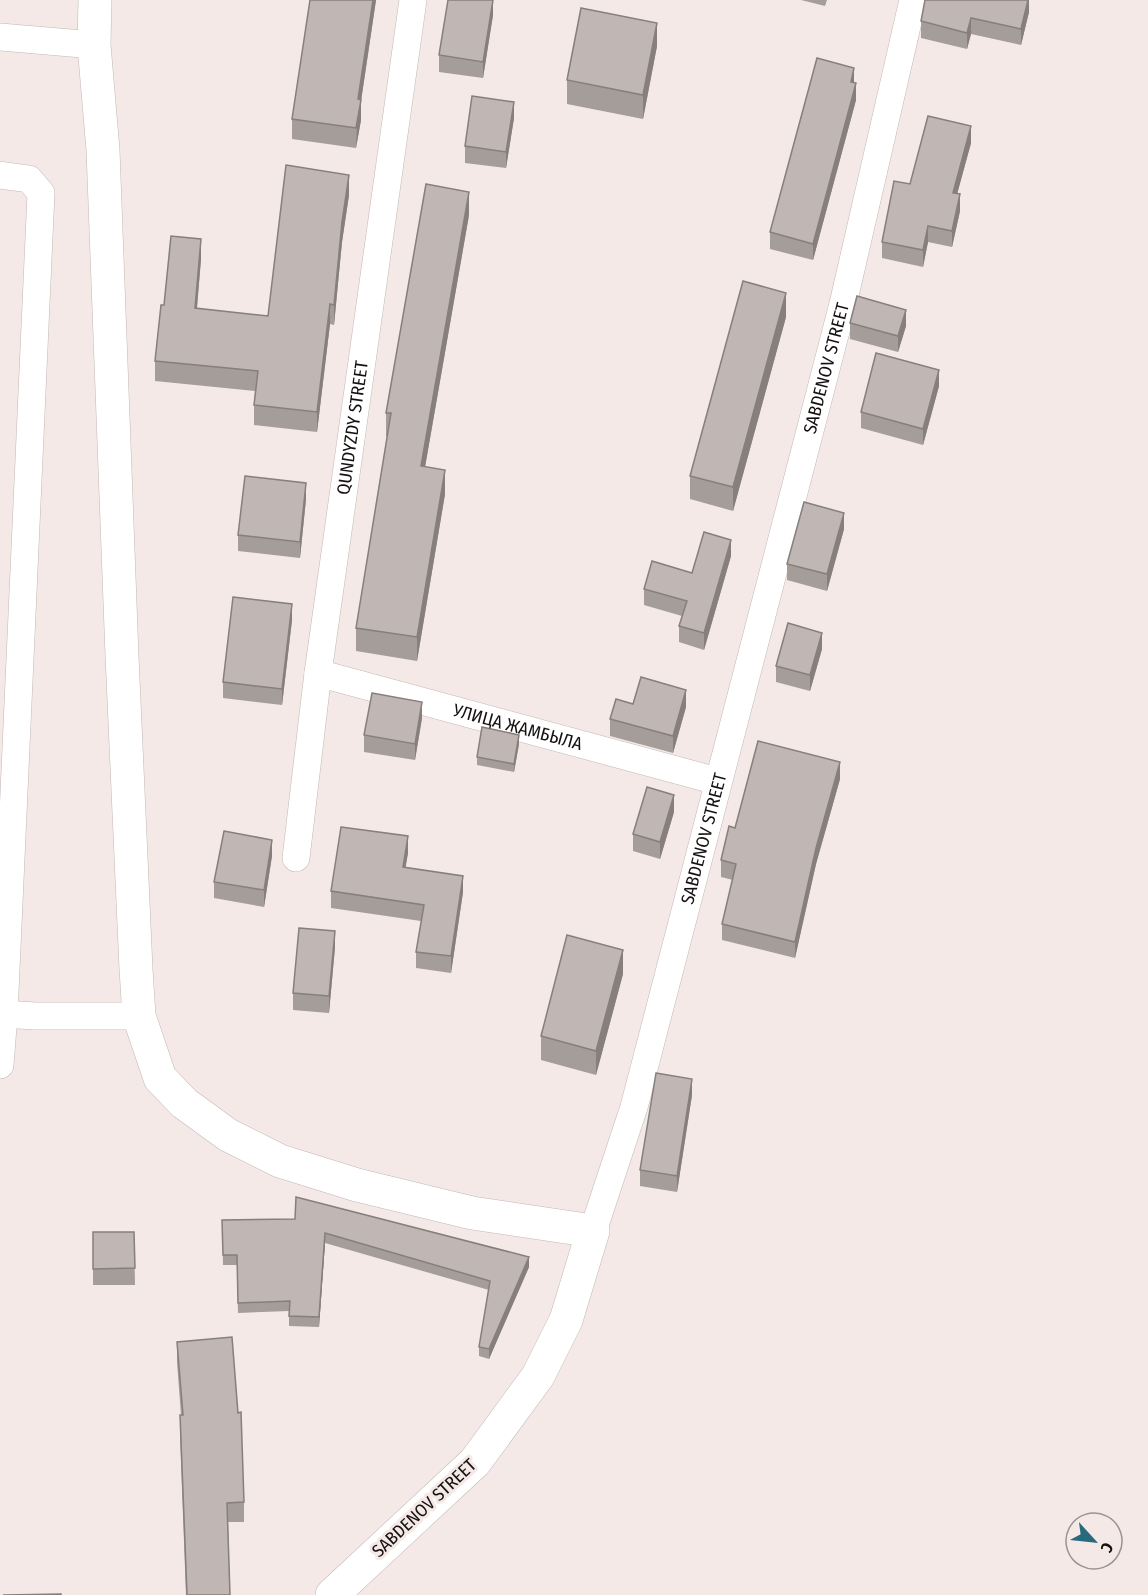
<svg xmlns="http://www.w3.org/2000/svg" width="1148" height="1595" viewBox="0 0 1148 1595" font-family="'Fira Sans Condensed',sans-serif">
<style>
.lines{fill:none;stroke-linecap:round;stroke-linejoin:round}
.minor-casing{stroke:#c2b8b5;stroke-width:28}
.tertiary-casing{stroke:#c2b8b5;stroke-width:34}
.minor{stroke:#fff;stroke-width:27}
.tertiary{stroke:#fff;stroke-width:33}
.wall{fill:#a59d9a}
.shaded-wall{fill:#867f7d}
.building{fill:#c0b6b3;stroke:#867f7d;stroke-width:1.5}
.labels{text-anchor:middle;stroke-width:6;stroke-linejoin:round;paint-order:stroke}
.street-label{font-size:18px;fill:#141110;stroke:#f4e9e6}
</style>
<rect width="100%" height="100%" fill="#f4e9e6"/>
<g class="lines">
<defs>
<g id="minor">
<path d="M 0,37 L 94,45"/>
<path d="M 0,175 L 29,179 L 41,193 L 4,1014 L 0,1065"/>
<path id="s1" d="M 318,673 L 717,781"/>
<path id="s2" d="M 296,858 L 318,673 L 413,0"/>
<path d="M 0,1014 L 36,1016 L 139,1016"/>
<path id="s3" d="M 593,1231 L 634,1107 L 843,304 L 913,0"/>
</g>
<path id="tertiary" d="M 95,0 L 94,45 L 103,150 L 122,656 L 136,969 L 139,1016 L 160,1078 L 184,1103 L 228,1135 L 280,1161 L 357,1185 L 472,1213 L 593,1231 L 566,1320 L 538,1376 L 475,1462 L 332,1595"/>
</defs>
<!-- minor casing -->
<use href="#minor" class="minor-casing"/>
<!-- tertiary casing -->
<use href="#tertiary" class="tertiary-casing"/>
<!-- minor -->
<use href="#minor" class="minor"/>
<!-- tertiary -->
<use href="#tertiary" class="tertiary"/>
</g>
<!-- wall -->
<g class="wall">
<path d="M 310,0 L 376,0 L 361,101 L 361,120 L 356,148 L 292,139 L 292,119 Z"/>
<path d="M 801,0 L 827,0 L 825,6 Z"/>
<path d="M 1029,0 L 1029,12 L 1021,45 L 971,34 L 967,49 L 921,38 L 921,21 Z"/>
<path d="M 493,15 L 483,78 L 439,72 L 439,55 Z"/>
<path d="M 657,46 L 643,119 L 567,104 L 567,80 Z"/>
<path d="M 854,83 L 856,100 L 813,260 L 770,249 L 770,232 Z"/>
<path d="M 514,118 L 506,168 L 465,163 L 465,146 Z"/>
<path d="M 971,143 L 957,194 L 960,211 L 952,247 L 928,242 L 923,267 L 882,258 L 882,242 L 910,184 Z"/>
<path d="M 349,195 L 342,242 L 334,325 L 330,324 L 317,432 L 254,425 L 254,405 L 255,391 L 155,381 L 155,361 L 164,305 L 201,259 L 197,309 L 268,316 Z"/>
<path d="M 469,215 L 425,467 L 445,494 L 417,661 L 356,651 L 356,628 L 387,436 L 386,436 L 386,413 Z"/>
<path d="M 786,317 L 733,511 L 690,499 L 690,476 Z"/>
<path d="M 850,323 L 906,326 L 898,352 L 850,339 Z"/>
<path d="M 939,386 L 923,445 L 861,428 L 861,412 Z"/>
<path d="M 306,499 L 300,558 L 238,551 L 238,535 Z"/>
<path d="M 844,529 L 827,591 L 787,580 L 787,564 Z"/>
<path d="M 731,556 L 704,650 L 679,642 L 679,626 L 682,616 L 644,605 L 644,589 L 692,573 Z"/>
<path d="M 292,620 L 282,705 L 223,698 L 223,682 Z"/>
<path d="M 822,649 L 810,691 L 776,682 L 776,666 Z"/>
<path d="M 633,704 L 686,707 L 673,753 L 610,736 L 610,719 Z"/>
<path d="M 422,718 L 415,760 L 364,752 L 364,735 Z"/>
<path d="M 519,744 L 514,772 L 477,765 L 477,757 Z"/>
<path d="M 840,779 L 816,864 L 795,958 L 722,940 L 722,924 L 733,880 L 721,877 L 721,860 L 735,828 Z"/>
<path d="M 674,812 L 660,859 L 633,851 L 633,834 Z"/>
<path d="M 408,853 L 405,867 L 463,892 L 451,973 L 416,968 L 416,952 L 421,921 L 331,908 L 331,891 Z"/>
<path d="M 272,856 L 264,907 L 214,898 L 214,882 Z"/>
<path d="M 335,947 L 329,1013 L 293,1010 L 293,993 Z"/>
<path d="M 623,974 L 596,1075 L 541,1060 L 541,1036 Z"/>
<path d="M 692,1095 L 677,1192 L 640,1186 L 640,1170 Z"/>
<path d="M 295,1219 L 529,1267 L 489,1359 L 479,1356 L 479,1347 L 489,1290 L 325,1243 L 319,1327 L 289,1326 L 289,1311 L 238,1313 L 237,1265 L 223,1265 L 222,1220 Z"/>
<path d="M 93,1232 L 134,1232 L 135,1285 L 93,1285 Z"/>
<path d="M 177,1342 L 244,1502 L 244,1522 L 228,1522 L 230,1595 L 186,1595 L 180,1435 L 180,1415 L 181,1415 L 177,1362 Z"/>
</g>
<!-- shaded-wall -->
<g class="shaded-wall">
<path d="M 373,0 L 376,0 L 361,101 L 361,120 L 356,148 L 358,99 Z"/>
<path d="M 493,0 L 493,15 L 483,78 L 483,62 Z"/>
<path d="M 1028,0 L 1029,0 L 1029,12 L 1021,45 L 1021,29 Z"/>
<path d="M 971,18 L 971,34 L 967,49 L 967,33 Z"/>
<path d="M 657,23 L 657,46 L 643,119 L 643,95 Z"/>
<path d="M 854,68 L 854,84 L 851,82 Z"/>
<path d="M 856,83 L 856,100 L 813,260 L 813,244 Z"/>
<path d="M 514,102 L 514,118 L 506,168 L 506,152 Z"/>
<path d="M 971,126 L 971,143 L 953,209 L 953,193 Z"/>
<path d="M 349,175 L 349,195 L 342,242 L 334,325 L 334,305 L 342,222 Z"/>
<path d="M 469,192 L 469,215 L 421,490 L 421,466 Z"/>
<path d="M 960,194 L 960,211 L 952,247 L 952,231 Z"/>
<path d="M 928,226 L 928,242 L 923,267 L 923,250 Z"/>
<path d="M 201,239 L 201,259 L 195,329 L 195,308 Z"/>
<path d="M 786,293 L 786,317 L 733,511 L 733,487 Z"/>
<path d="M 330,304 L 330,324 L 317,432 L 317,412 Z"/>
<path d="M 906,310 L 906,326 L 898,352 L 898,336 Z"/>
<path d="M 939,370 L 939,386 L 923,445 L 923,429 Z"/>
<path d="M 445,470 L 445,494 L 417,661 L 417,637 Z"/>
<path d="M 306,483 L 306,499 L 300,558 L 300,542 Z"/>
<path d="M 844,513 L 844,529 L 827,591 L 827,574 Z"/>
<path d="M 731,540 L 731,556 L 704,650 L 704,633 Z"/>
<path d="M 292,604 L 292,620 L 282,705 L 282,689 Z"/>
<path d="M 822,633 L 822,649 L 810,691 L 810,675 Z"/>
<path d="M 686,690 L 686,707 L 673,753 L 673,736 Z"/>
<path d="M 422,702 L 422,718 L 415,760 L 415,744 Z"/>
<path d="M 519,735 L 519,744 L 514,772 L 514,764 Z"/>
<path d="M 840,762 L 840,779 L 816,864 L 795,958 L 795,942 L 816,848 Z"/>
<path d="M 674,795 L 674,812 L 660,859 L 660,842 Z"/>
<path d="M 408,836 L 408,853 L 403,883 L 403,867 Z"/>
<path d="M 272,840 L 272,856 L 264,907 L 264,890 Z"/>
<path d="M 463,876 L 463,892 L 451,973 L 451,956 Z"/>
<path d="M 335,931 L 335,947 L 329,1013 L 329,996 Z"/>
<path d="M 623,950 L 623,974 L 596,1075 L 596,1051 Z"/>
<path d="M 692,1079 L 692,1095 L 677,1192 L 677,1176 Z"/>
<path d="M 325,1233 L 325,1243 L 319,1327 L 319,1317 Z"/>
<path d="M 529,1257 L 529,1267 L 489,1359 L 489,1349 Z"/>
</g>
<!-- building -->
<g class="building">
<path d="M 310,0 L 373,0 L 358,99 L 361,100 L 356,128 L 292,119 Z"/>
<path d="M 448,0 L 493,0 L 483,62 L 439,55 Z"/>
<path d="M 925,0 L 1028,0 L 1021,29 L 971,18 L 967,33 L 921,21 Z"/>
<path d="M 581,8 L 657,23 L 643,95 L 567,80 Z"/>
<path d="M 817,58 L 854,68 L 851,82 L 856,83 L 813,244 L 770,232 Z"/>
<path d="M 472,96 L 514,102 L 506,152 L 465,146 Z"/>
<path d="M 928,116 L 971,126 L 953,193 L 960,194 L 952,231 L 928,226 L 923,250 L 882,242 L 894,181 L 910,184 Z"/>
<path d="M 286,165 L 349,175 L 342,222 L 334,305 L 330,304 L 317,412 L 254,405 L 258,371 L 155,361 L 161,305 L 164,305 L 171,236 L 201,239 L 195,308 L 268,316 Z"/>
<path d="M 426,184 L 469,192 L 421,466 L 445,470 L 417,637 L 356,628 L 391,413 L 386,413 Z"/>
<path d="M 743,281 L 786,293 L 733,487 L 690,476 Z"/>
<path d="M 857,296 L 906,310 L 898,336 L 850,323 Z"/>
<path d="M 876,353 L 939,370 L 923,429 L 861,412 Z"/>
<path d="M 245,476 L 306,483 L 300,542 L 238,535 Z"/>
<path d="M 804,502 L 844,513 L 827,574 L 787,564 Z"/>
<path d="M 704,532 L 731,540 L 704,633 L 679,626 L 687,601 L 644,589 L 652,561 L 692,573 Z"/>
<path d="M 233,597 L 292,604 L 282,689 L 223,682 Z"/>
<path d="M 788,623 L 822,633 L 810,675 L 776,666 Z"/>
<path d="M 641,677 L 686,690 L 673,736 L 610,719 L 616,699 L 633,704 Z"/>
<path d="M 372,693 L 422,702 L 415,744 L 364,735 Z"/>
<path d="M 482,727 L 519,735 L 514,764 L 477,757 Z"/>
<path d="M 758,741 L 840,762 L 816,848 L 795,942 L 722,924 L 736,864 L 721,860 L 729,826 L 735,828 Z"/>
<path d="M 647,787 L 674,795 L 660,842 L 633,834 Z"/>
<path d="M 341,827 L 408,836 L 403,867 L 463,876 L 451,956 L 416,952 L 424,905 L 331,891 Z"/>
<path d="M 224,831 L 272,840 L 264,890 L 214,882 Z"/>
<path d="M 299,928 L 335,931 L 329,996 L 293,993 Z"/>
<path d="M 567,935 L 623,950 L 596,1051 L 541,1036 Z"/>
<path d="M 656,1073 L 692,1079 L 677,1176 L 640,1170 Z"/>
<path d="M 296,1197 L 529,1257 L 489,1349 L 479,1347 L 490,1281 L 325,1233 L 319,1317 L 289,1316 L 290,1301 L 238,1303 L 237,1255 L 223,1255 L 222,1220 L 295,1219 Z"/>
<path d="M 93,1232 L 134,1232 L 135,1268 L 93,1269 Z"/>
<path d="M 232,1337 L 238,1413 L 241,1412 L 244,1502 L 227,1503 L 230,1595 L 187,1595 L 180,1415 L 183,1415 L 177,1342 Z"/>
<path d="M 61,1594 L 61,1595 L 3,1595 Z"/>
</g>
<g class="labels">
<!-- street labels -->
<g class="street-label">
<text dy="6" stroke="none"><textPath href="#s3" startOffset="894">SABDENOV STREET</textPath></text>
<text dy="6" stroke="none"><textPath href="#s2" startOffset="434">QUNDYZDY STREET</textPath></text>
<text dy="6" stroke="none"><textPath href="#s1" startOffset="207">УЛИЦА ЖАМБЫЛА</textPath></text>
<text dy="6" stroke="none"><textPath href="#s3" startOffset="408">SABDENOV STREET</textPath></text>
<text transform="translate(424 1508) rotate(-43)" y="6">SABDENOV STREET</text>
</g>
</g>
<!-- north arrow -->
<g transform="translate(1094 1541) rotate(117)"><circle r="28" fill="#f4e9e6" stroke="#9a9390" stroke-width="1.5"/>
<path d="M0-4.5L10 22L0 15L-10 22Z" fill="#266a7b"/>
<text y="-9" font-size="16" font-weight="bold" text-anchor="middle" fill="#141110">С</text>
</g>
</svg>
